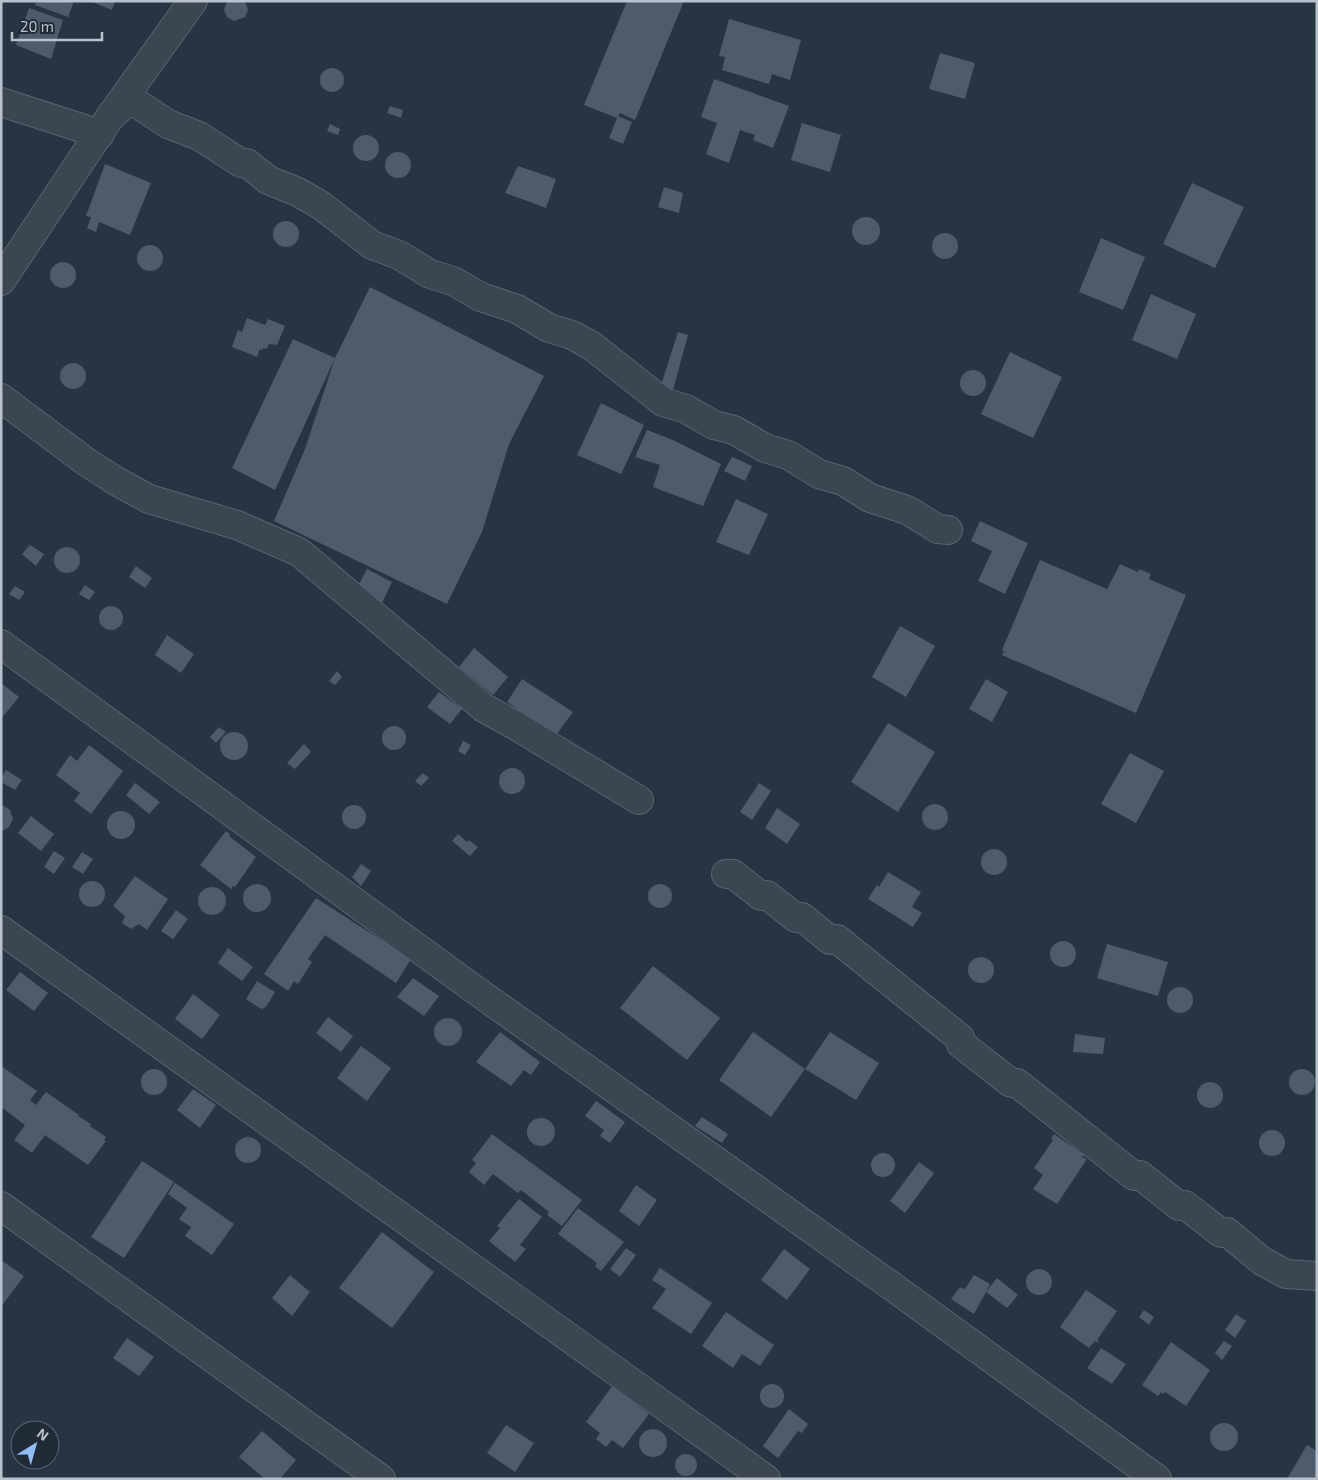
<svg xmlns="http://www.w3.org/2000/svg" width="1318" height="1480" viewBox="0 0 1318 1480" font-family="'Exo 2',sans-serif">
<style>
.building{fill:#4e5b6b}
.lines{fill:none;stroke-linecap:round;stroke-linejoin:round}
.minor-casing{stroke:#5a646f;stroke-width:30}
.minor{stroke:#3b4652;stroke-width:28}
</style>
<rect width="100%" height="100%" fill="#273442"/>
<!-- building -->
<g class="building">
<path d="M 36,1 L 74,1 L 68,17 L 35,5 Z"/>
<path d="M 90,1 L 115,1 L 112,10 Z"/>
<path d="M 227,1 L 245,1 L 248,10 L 245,17 L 234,21 L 227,17 L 224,10 Z"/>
<path d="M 627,1 L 684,1 L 635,120 L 620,113 L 618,116 L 632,122 L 623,144 L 609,138 L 617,118 L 584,105 Z"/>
<path d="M 29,8 L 63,20 L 51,59 L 16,45 Z"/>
<path d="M 729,19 L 801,40 L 790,80 L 772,74 L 769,84 L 722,70 L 725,57 L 719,56 Z"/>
<path d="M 940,53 L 975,63 L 965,99 L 929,89 Z"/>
<circle cx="332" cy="80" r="12"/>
<path d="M 714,79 L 789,106 L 773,148 L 753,140 L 755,135 L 740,130 L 729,163 L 706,154 L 717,123 L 701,117 Z"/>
<path d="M 390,106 L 403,110 L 401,118 L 387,113 Z"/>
<path d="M 802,123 L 841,135 L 830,172 L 791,160 Z"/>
<path d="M 330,124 L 340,129 L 338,135 L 327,131 Z"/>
<circle cx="366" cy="148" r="13"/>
<circle cx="398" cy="165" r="13"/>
<path d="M 105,164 L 151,183 L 130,235 L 99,222 L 96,232 L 87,228 L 91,217 L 86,216 Z"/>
<path d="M 518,166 L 556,179 L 546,208 L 505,193 Z"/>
<path d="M 1192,183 L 1244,207 L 1215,268 L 1163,244 Z"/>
<path d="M 664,187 L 683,193 L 679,213 L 658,207 Z"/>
<circle cx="866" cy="231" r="14"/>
<circle cx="286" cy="234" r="13"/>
<circle cx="945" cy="246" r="13"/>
<path d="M 1101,238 L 1145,257 L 1123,310 L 1079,292 Z"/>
<circle cx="150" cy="258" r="13"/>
<circle cx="63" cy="275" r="13"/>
<path d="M 370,287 L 544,376 L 509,444 L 482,532 L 447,604 L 274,521 L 305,449 L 335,358 Z"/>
<path d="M 1151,294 L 1196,314 L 1177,359 L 1132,340 Z"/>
<path d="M 247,318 L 265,325 L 268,319 L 285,326 L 277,345 L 269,344 L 267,349 L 263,348 L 262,350 L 260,349 L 257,357 L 232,347 L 238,330 L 242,332 Z"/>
<path d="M 678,332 L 688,335 L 673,390 L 661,385 Z"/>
<path d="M 293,339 L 335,358 L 275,490 L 232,468 Z"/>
<path d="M 1010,352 L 1062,377 L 1033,438 L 981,414 Z"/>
<circle cx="73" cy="376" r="13"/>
<circle cx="973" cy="383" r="13"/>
<path d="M 601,403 L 644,425 L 621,474 L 577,455 Z"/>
<path d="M 647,430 L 673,440 L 721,464 L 703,506 L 653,487 L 660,465 L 635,457 Z"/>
<path d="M 732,457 L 752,466 L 745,481 L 724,471 Z"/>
<path d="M 736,499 L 768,514 L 749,555 L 716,542 Z"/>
<path d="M 980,521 L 1028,543 L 1005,594 L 978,581 L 992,551 L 971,541 Z"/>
<path d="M 30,545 L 44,554 L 36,566 L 22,554 Z"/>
<circle cx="67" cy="560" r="13"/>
<path d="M 1040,560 L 1107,589 L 1120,564 L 1138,572 L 1139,569 L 1151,574 L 1149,579 L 1186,595 L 1136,713 L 1002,655 L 1004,651 L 1002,650 Z"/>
<path d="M 136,566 L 152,578 L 145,588 L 129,577 Z"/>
<path d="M 367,569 L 392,582 L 381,605 L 355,592 Z"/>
<path d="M 85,585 L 95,592 L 89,600 L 79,594 Z"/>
<path d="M 15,586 L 25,592 L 19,600 L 9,594 Z"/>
<circle cx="111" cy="618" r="12"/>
<path d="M 900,626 L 935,646 L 906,697 L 872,677 Z"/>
<path d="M 167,635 L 194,654 L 181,673 L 155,655 Z"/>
<path d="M 474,648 L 508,677 L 493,695 L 459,667 Z"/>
<path d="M 337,671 L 342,677 L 335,685 L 329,681 Z"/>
<path d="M 522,679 L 573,712 L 556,735 L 507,702 Z"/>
<path d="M 986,679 L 1008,692 L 992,722 L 969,709 Z"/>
<path d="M 1,683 L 19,697 L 1,719 Z"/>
<path d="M 439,692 L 462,709 L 450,724 L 427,707 Z"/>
<path d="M 888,723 L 935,752 L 898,812 L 851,782 Z"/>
<circle cx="394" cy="738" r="12"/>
<path d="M 219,727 L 226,732 L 216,743 L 210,737 Z"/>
<circle cx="234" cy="746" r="14"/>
<path d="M 463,741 L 471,745 L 465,755 L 458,751 Z"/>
<path d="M 304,744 L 311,752 L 295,769 L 287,763 Z"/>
<path d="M 89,745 L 123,771 L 91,814 L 74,801 L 80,793 L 56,775 L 70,755 L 77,761 Z"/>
<path d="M 1130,753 L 1164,771 L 1136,823 L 1101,804 Z"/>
<circle cx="512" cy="781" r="13"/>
<path d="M 6,770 L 22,780 L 15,790 L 1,782 L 1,777 Z"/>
<path d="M 423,773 L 429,778 L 421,786 L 415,781 Z"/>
<path d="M 135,783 L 160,802 L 149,814 L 126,795 Z"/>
<path d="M 759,783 L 771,791 L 752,820 L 740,812 Z"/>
<path d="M 1,804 L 10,810 L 13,819 L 9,827 L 1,832 Z"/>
<circle cx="935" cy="817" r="13"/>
<circle cx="354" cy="817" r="12"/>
<path d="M 777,808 L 800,824 L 787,844 L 765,828 Z"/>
<circle cx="121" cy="825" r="14"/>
<path d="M 31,816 L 54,834 L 41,851 L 18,833 Z"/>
<path d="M 226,831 L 230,834 L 229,836 L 256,857 L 235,887 L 233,886 L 231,889 L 200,865 Z"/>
<path d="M 458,834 L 467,842 L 469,840 L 478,847 L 470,856 L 452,841 Z"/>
<circle cx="994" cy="862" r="13"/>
<path d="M 54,851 L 65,858 L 54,874 L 44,867 Z"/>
<path d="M 82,852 L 93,859 L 83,874 L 72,867 Z"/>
<path d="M 361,864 L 371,871 L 361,886 L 352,877 Z"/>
<path d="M 888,872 L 921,892 L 912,907 L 922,913 L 913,927 L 868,899 L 877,885 L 879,887 Z"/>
<path d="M 135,876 L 168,899 L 147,930 L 139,924 L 131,929 L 122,923 L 125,916 L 113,906 Z"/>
<circle cx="92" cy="894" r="13"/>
<circle cx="660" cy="896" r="12"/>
<circle cx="257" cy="898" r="14"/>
<circle cx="212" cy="901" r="14"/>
<path d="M 316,898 L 411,959 L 396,983 L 325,935 L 308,959 L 312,962 L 298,984 L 294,981 L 288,991 L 264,974 Z"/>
<path d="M 176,910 L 188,919 L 173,939 L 161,931 Z"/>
<circle cx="1063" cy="954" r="13"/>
<path d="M 1107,944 L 1168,962 L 1158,996 L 1097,978 Z"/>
<path d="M 228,948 L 253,967 L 242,981 L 218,963 Z"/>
<circle cx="981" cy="970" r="13"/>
<path d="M 653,966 L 720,1018 L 687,1060 L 620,1008 Z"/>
<path d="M 20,972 L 48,993 L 34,1011 L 6,990 Z"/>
<path d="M 413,978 L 439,996 L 424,1016 L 397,997 Z"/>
<path d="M 257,981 L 275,992 L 266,1007 L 261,1009 L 246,999 Z"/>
<circle cx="1180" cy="1000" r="13"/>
<path d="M 193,994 L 220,1015 L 202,1039 L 175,1019 Z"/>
<path d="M 328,1017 L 353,1036 L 341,1052 L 316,1033 Z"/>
<circle cx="448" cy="1032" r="14"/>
<path d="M 500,1032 L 540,1062 L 531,1075 L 524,1070 L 511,1086 L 476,1062 Z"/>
<path d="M 753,1032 L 805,1069 L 830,1032 L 879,1063 L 856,1100 L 805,1069 L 771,1117 L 719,1080 Z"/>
<path d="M 1075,1034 L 1105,1038 L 1103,1054 L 1073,1052 Z"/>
<path d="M 361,1046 L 391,1068 L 367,1101 L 337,1078 Z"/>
<path d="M 1,1066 L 37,1091 L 30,1100 L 36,1105 L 46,1092 L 79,1115 L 78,1116 L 91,1124 L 90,1126 L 106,1137 L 104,1140 L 106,1141 L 88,1165 L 45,1135 L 32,1153 L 14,1140 L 25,1125 L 1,1107 Z"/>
<circle cx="154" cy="1082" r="13"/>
<circle cx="1302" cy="1082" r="13"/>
<circle cx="1210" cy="1095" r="13"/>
<path d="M 193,1089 L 216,1105 L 200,1128 L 177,1110 Z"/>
<path d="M 596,1101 L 625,1122 L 610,1143 L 600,1136 L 604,1130 L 585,1116 Z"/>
<path d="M 702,1117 L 728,1134 L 722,1143 L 695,1126 Z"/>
<circle cx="541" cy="1132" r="14"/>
<circle cx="1272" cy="1143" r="13"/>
<path d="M 492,1134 L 582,1200 L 562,1226 L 547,1215 L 549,1212 L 521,1190 L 518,1193 L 493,1174 L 484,1185 L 469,1172 L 476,1163 L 472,1160 Z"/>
<path d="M 1054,1134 L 1084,1155 L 1082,1157 L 1087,1159 L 1057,1204 L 1033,1189 L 1043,1175 L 1034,1168 L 1053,1140 L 1051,1139 Z"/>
<circle cx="248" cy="1150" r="13"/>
<circle cx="883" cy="1165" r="12"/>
<path d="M 142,1161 L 174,1182 L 124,1258 L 91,1237 Z"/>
<path d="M 919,1162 L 934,1173 L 905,1213 L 890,1201 Z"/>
<path d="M 175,1183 L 234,1224 L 212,1255 L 185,1236 L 191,1227 L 179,1219 L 187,1208 L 168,1194 Z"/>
<path d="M 636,1185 L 657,1200 L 639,1226 L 619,1211 Z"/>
<path d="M 519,1199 L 542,1217 L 520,1245 L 526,1249 L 515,1262 L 489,1241 L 500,1228 L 497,1226 Z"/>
<path d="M 578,1208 L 624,1242 L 601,1271 L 595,1266 L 597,1263 L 558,1234 Z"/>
<path d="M 382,1232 L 434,1272 L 392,1328 L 339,1288 Z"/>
<path d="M 626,1248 L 636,1255 L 620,1277 L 610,1269 Z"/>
<path d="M 784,1249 L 810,1269 L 787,1300 L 761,1280 Z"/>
<path d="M 1,1260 L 24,1276 L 1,1307 Z"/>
<path d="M 660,1268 L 712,1303 L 691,1334 L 652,1308 L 666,1289 L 652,1280 Z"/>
<circle cx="1039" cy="1282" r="13"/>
<path d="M 290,1275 L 310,1292 L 292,1316 L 272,1298 Z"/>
<path d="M 974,1275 L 990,1284 L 986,1292 L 997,1278 L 1018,1295 L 1007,1308 L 986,1292 L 974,1314 L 951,1299 L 960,1287 L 965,1289 Z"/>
<path d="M 1086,1290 L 1117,1311 L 1097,1340 L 1099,1341 L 1098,1343 L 1095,1341 L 1089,1348 L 1060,1327 Z"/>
<path d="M 1144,1310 L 1154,1317 L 1149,1325 L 1139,1317 Z"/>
<path d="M 726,1312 L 774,1345 L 760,1366 L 742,1354 L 733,1368 L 702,1346 Z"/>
<path d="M 1236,1314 L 1246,1321 L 1235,1338 L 1225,1330 Z"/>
<path d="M 127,1338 L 154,1357 L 139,1376 L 113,1358 Z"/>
<path d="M 1224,1341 L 1232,1346 L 1222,1360 L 1215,1353 Z"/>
<path d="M 1171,1342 L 1210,1370 L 1186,1406 L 1165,1392 L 1163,1394 L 1161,1392 L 1158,1396 L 1142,1385 Z"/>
<path d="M 1101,1348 L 1126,1364 L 1112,1384 L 1087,1368 Z"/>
<circle cx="772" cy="1396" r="12"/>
<path d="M 613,1385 L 618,1388 L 617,1390 L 649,1414 L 623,1448 L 612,1440 L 606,1447 L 596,1439 L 600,1433 L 586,1422 Z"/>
<path d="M 789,1409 L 808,1424 L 802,1433 L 798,1431 L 778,1458 L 763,1446 Z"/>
<circle cx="1224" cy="1437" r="14"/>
<path d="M 506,1425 L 534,1443 L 515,1472 L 487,1453 Z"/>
<circle cx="653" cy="1443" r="14"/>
<path d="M 262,1431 L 296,1460 L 280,1479 L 265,1479 L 239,1457 Z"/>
<path d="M 1307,1445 L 1317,1451 L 1317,1479 L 1287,1479 Z"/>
<circle cx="686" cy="1465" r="11"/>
</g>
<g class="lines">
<defs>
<g id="minor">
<path d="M 1,102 L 100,134"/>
<path d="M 110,117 L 130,99 L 168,124 L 199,136 L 241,163 L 247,163 L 268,180 L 298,192 L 322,206 L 372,245 L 399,255 L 430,274 L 453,281 L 481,297 L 517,309 L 549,328 L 572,335 L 592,346 L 663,402 L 686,409 L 714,425 L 734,430 L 765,448 L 788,455 L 819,474 L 843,481 L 870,498 L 907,510 L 938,529 L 948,530"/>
<path d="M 1,281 L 110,117 L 193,1"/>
<path d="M 1,398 L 85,461 L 116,481 L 149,499 L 237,525 L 299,552 L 484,708 L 513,724 L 639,800"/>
<path d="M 1,644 L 474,989 L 893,1287 L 1157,1479"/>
<path d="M 726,874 L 733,874 L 761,896 L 767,895 L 796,918 L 802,917 L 830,940 L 837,939 L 960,1038 L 961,1044 L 1011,1083 L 1017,1083 L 1134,1176 L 1140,1175 L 1179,1206 L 1185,1205 L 1221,1233 L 1227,1232 L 1262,1261 L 1286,1274 L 1317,1276"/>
<path d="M 1,930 L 766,1479"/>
<path d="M 1,1206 L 381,1479"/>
</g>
</defs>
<!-- minor casing -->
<use href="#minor" class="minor-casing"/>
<!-- minor -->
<use href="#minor" class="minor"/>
</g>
<!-- border -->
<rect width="1318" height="1480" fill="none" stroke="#b9c1cc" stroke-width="5"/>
<!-- north arrow -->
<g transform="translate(35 1445) rotate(37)"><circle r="24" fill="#202b37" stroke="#5d6773"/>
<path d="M0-4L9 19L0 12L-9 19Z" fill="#92bef7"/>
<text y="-8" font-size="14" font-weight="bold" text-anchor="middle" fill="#b9c1cc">N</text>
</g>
<!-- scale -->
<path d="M12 32v8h90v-8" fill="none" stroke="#b9c1cc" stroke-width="2.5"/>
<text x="20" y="32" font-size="15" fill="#b9c1cc" stroke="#202b37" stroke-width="4" paint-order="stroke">20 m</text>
</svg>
